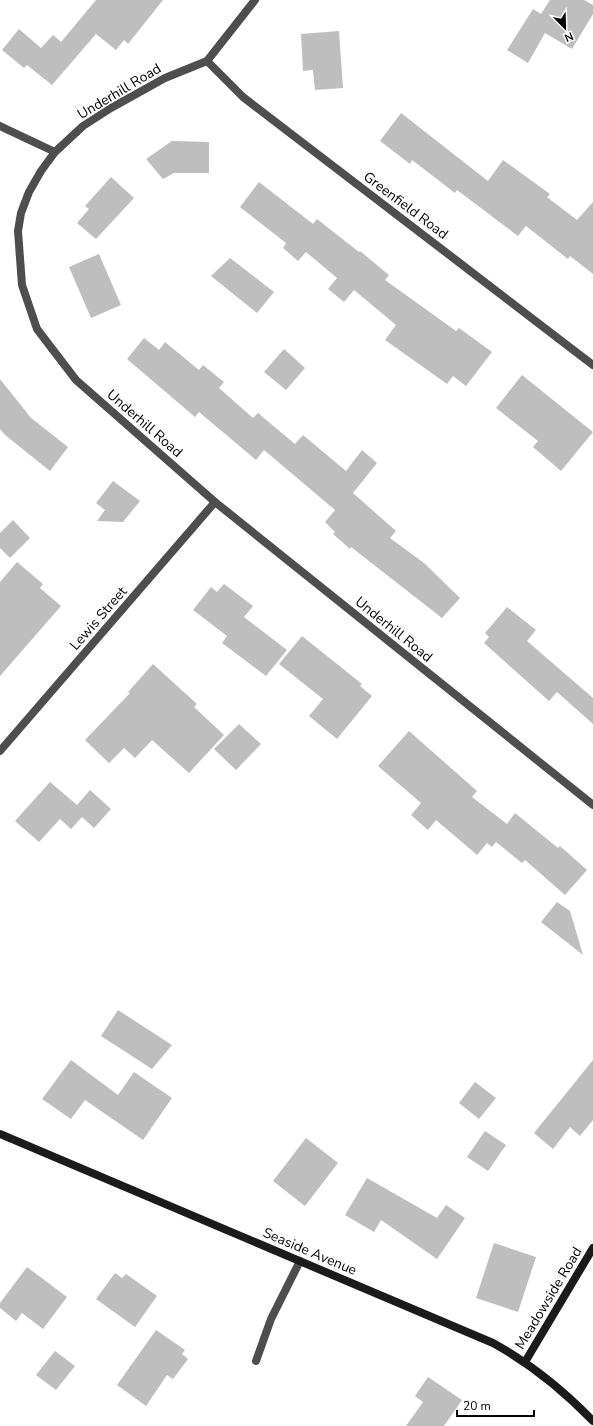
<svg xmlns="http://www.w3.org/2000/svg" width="593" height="1426" viewBox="0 0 593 1426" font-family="'Nunito Sans',sans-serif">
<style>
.building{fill:#bebebe}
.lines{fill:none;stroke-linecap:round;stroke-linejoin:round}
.lane{stroke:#4e4e4e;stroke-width:8}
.street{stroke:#4e4e4e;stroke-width:8}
.secondary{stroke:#1b1b1b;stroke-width:8}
.labels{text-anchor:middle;stroke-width:3;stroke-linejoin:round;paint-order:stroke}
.street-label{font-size:14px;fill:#000;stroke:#fff}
</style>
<rect width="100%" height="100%" fill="#fff"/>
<!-- building -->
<g class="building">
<path d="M 96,0 L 163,0 L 128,44 L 124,40 L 116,50 L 96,34 L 52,85 L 27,65 L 24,68 L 2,50 L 19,29 L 41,48 L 53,35 L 61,42 Z"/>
<path d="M 550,0 L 584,0 L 593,5 L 593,14 L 572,49 L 545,33 L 528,63 L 507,50 L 533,9 L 541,14 Z"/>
<path d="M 339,31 L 343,88 L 315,90 L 313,70 L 303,71 L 301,34 Z"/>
<path d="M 401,113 L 488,181 L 503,160 L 550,194 L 547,197 L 577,220 L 593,202 L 593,274 L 570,256 L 568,259 L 526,226 L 518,236 L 457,190 L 455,193 L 412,160 L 410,164 L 380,141 Z"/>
<path d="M 172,141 L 209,142 L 209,173 L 174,173 L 163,179 L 146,159 Z"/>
<path d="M 111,177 L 134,198 L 96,239 L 77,223 L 89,209 L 85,206 Z"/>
<path d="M 259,182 L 313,224 L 317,219 L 359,252 L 360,251 L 389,275 L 385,280 L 456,331 L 459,328 L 492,352 L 466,386 L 453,376 L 447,384 L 385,340 L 396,325 L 354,290 L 344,302 L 328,289 L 337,278 L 306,252 L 298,261 L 283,248 L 286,243 L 240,207 Z"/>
<path d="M 99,254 L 121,305 L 91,318 L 69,267 Z"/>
<path d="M 230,258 L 274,292 L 257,313 L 211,276 Z"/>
<path d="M 144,338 L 159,350 L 165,342 L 199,370 L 203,365 L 224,382 L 219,388 L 253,418 L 258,413 L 295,444 L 303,435 L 346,471 L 362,450 L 377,463 L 353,493 L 396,531 L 390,538 L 424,563 L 460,598 L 442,618 L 383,572 L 351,547 L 350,549 L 333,534 L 335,532 L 325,522 L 335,510 L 264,450 L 256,460 L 199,412 L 195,417 L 127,359 Z"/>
<path d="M 284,349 L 305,368 L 286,390 L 264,372 Z"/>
<path d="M 522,375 L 593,432 L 561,471 L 533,447 L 538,441 L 496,408 Z"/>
<path d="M 0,379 L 31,418 L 68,447 L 50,471 L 5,435 L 0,429 Z"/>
<path d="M 113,481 L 140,501 L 123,522 L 97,521 L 105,510 L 96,503 Z"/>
<path d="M 13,520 L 30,538 L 10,558 L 0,548 L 0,533 Z"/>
<path d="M 17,562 L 43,584 L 40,588 L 61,606 L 0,676 L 0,582 Z"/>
<path d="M 224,584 L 253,606 L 244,617 L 287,650 L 266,676 L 222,643 L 227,636 L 193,610 L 211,587 L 217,592 Z"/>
<path d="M 507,607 L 536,630 L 527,641 L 593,698 L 593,724 L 557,692 L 549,701 L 484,643 L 489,637 L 485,633 Z"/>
<path d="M 302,636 L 362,684 L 360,686 L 372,696 L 337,739 L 309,716 L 323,699 L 279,664 Z"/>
<path d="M 153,664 L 197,704 L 194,707 L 224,735 L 189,773 L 152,740 L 135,758 L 124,748 L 109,763 L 85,740 L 130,693 L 128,692 Z"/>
<path d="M 239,724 L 261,744 L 236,770 L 214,749 Z"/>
<path d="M 409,731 L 477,791 L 472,797 L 507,824 L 515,813 L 558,848 L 560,846 L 587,870 L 565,895 L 525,860 L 522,863 L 496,842 L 492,847 L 487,843 L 477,855 L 436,820 L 428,830 L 411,815 L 421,803 L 378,766 Z"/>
<path d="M 50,782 L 77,805 L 90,790 L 111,809 L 94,828 L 82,817 L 71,829 L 60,819 L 39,842 L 15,821 Z"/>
<path d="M 557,902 L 570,911 L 583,955 L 541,922 Z"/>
<path d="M 118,1010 L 172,1045 L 152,1069 L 101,1036 Z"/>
<path d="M 71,1060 L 118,1095 L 134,1072 L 172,1098 L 143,1140 L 85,1100 L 71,1119 L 42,1099 Z"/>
<path d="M 593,1060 L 593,1120 L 580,1136 L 570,1127 L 553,1149 L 534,1133 Z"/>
<path d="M 475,1082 L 496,1098 L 479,1119 L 459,1103 Z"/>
<path d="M 485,1131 L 506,1145 L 488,1171 L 467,1157 Z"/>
<path d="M 306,1138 L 338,1163 L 305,1206 L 273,1181 Z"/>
<path d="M 367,1178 L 437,1218 L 446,1205 L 465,1218 L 437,1259 L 381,1220 L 374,1232 L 345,1215 Z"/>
<path d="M 494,1243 L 536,1257 L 518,1312 L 476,1298 Z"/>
<path d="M 27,1267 L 67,1297 L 43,1329 L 22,1313 L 16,1321 L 0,1308 L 0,1303 Z"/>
<path d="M 115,1273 L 122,1278 L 126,1274 L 157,1296 L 135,1327 L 96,1299 Z"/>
<path d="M 156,1330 L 185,1350 L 182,1354 L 188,1359 L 173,1379 L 167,1375 L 146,1406 L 117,1385 Z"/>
<path d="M 55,1351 L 75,1366 L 56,1390 L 36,1375 Z"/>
<path d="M 428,1377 L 462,1400 L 444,1426 L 406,1426 L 423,1402 L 415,1396 Z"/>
</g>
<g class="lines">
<!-- lane -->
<path class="lane" d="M 256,1361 L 271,1319 L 300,1261"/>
<!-- street -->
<g class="street">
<path d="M 255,0 L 207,61 L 165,78 L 111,108 L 83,126 L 55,152 L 41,171 L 29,192 L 21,213 L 18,231 L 22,285 L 37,329 L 76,380 L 215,502 L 593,805"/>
<path d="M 207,61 L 243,97 L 593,365"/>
<path d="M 0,126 L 55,152"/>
<path d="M 0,751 L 215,502"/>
</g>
<!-- secondary -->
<g class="secondary">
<path d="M 0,1134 L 493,1343 C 531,1364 563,1390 593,1421"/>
<path d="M 525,1362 L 593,1248"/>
</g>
</g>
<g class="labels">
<!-- street labels -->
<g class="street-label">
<text transform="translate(119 91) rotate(-31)" y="5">Underhill Road</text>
<text transform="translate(406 205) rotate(37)" y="5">Greenfield Road</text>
<text transform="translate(145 423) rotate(41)" y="5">Underhill Road</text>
<text transform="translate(98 618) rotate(-49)" y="5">Lewis Street</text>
<text transform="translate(394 629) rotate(39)" y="5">Underhill Road</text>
<text transform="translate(310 1251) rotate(23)" y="5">Seaside Avenue</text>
<text transform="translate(548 1298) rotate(-59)" y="5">Meadowside Road</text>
</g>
</g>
<!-- north arrow -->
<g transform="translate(565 28) rotate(157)" stroke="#ffffff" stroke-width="3" paint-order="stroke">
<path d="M0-3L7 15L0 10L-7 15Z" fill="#000000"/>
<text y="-6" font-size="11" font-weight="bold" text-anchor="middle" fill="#000000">N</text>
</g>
<!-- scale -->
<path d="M457 1410v6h77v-6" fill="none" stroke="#000000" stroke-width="2"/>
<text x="463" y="1410" font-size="12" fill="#000000" stroke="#ffffff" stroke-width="3" paint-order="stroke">20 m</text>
</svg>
